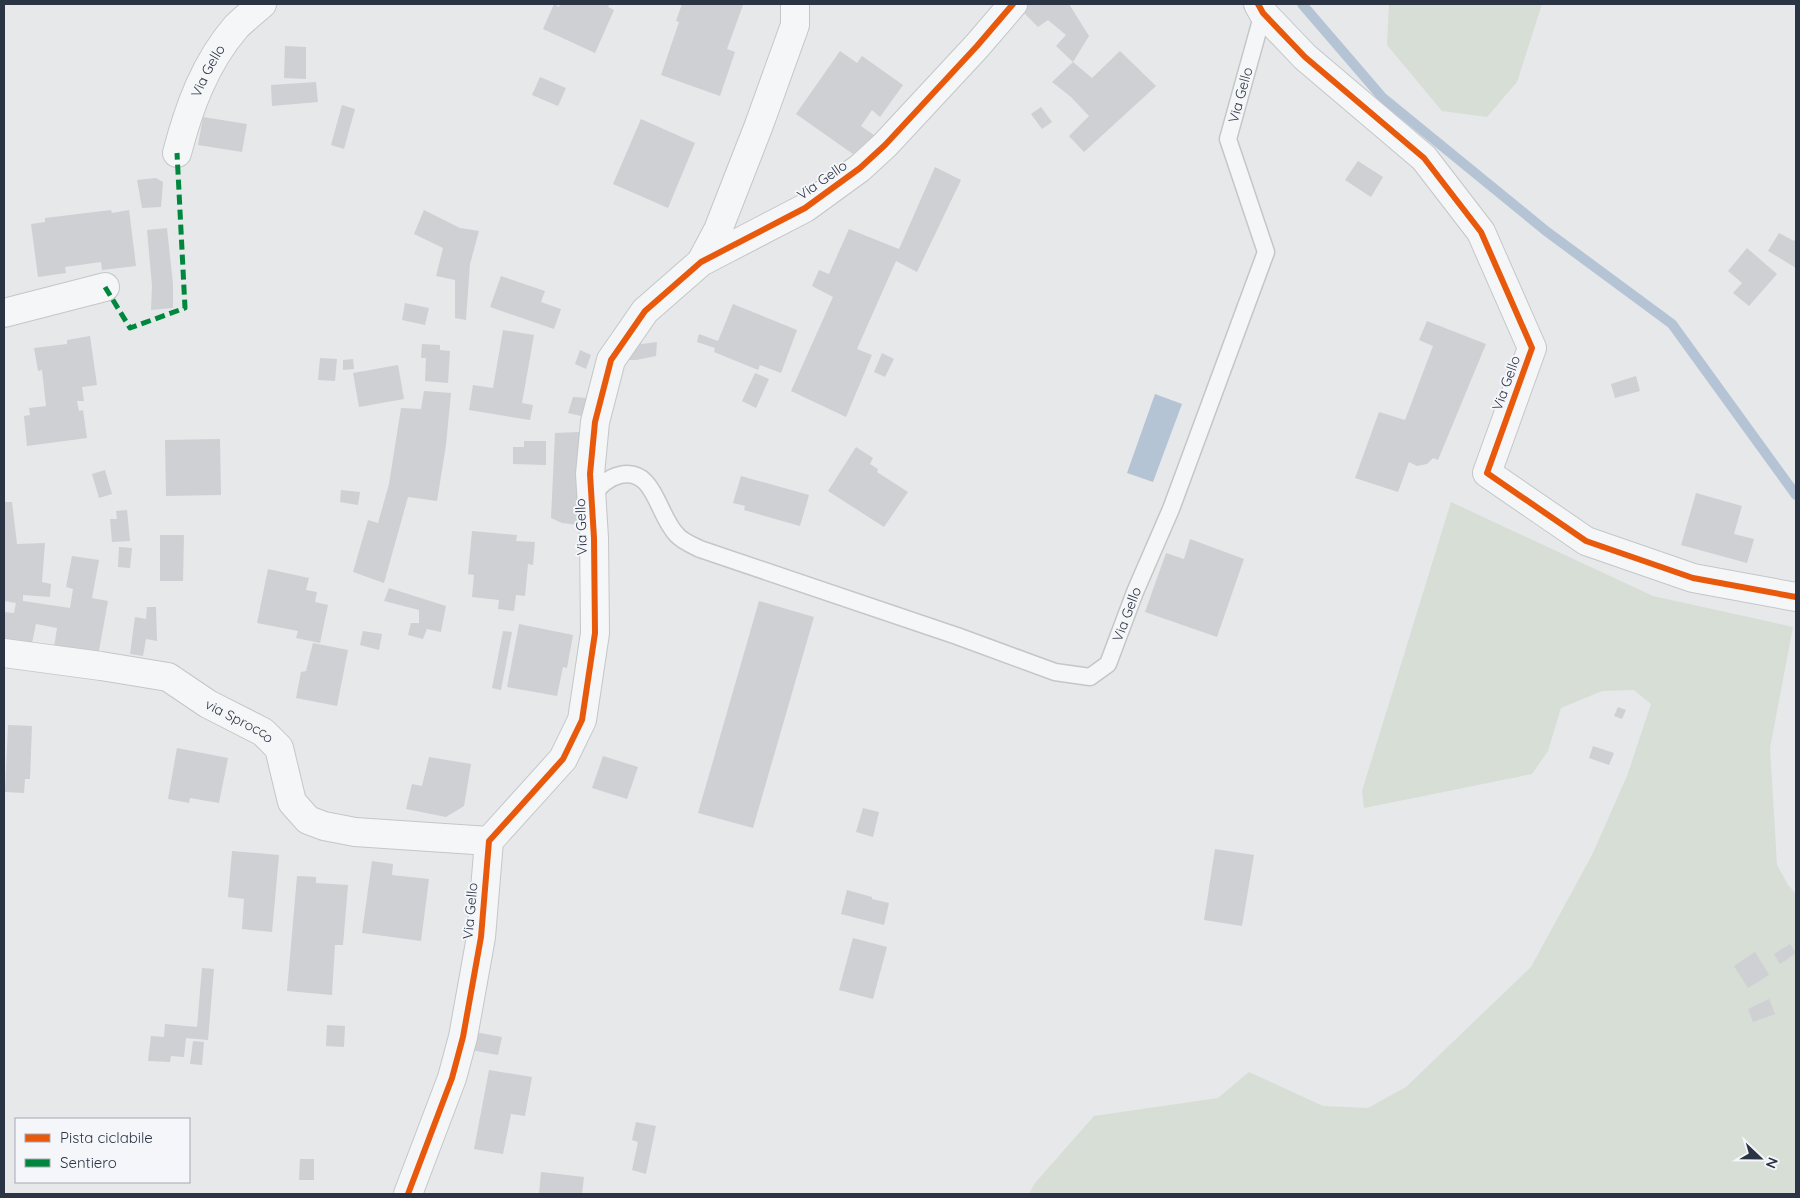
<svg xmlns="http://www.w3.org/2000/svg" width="1800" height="1198" viewBox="0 0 1800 1198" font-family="Quicksand,sans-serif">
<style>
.green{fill:#d6ded6}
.water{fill:#b4c4d5}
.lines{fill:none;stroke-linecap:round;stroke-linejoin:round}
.stream{stroke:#b4c4d5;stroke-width:10}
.building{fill:#ced0d3}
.service-casing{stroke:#c4c6c8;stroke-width:19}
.minor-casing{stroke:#c4c6c8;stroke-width:30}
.service{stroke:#f5f6f7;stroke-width:16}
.minor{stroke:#f5f6f7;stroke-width:28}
.quiet{stroke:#00873e;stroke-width:5;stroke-dasharray:10 5;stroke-linecap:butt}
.cycleway-casing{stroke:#f4f6f9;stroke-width:9}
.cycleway{stroke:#e8590c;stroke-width:6}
.labels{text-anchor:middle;stroke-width:4;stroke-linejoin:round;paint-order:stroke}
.street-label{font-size:14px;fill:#2b3445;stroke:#f4f6f9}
</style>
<rect width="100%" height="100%" fill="#e6e8ea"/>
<!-- green -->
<g class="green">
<path d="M 1389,4 L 1542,4 L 1517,82 L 1487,117 L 1442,111 L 1387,45 Z"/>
<path d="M 1451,502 L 1653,596 L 1793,627 L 1770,748 L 1777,865 L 1788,885 L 1796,894 L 1796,1194 L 1029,1194 L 1035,1183 L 1094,1116 L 1218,1098 L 1249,1072 L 1323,1106 L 1368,1108 L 1406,1087 L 1531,967 L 1592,855 L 1627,776 L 1651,704 L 1634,690 L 1602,691 L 1561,708 L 1548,751 L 1532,774 L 1364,808 L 1362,791 Z"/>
</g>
<!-- water -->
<path class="water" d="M 1155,394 L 1182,404 L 1153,482 L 1127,473 Z"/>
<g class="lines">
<!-- stream -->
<path class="stream" d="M 1302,4 L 1382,97 L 1546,231 L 1672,324 L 1796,495"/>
</g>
<!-- building -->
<g class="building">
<path d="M 554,4 L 559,7 L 560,4 L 610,4 L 608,7 L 614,10 L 595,53 L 543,29 Z"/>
<path d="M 682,4 L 743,5 L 727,49 L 735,52 L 720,96 L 661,75 L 679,22 L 676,21 Z"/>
<path d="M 1026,4 L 1069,4 L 1089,36 L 1073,62 L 1092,78 L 1120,51 L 1156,86 L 1084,152 L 1069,136 L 1089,116 L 1071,97 L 1052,82 L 1073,62 L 1056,46 L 1066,35 L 1048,20 L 1038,27 L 1019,8 Z"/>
<path d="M 285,46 L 306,47 L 306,79 L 284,78 Z"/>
<path d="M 840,51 L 857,63 L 862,56 L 903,85 L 880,117 L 872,110 L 861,126 L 874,135 L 853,154 L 796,114 Z"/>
<path d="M 540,77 L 566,88 L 558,106 L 532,95 Z"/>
<path d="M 316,82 L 318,102 L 272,106 L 271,85 Z"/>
<path d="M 342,105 L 355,109 L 344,149 L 331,145 Z"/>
<path d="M 1041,107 L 1052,122 L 1042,129 L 1031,114 Z"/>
<path d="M 203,117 L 247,124 L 242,152 L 198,145 Z"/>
<path d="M 641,119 L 695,143 L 668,208 L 613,184 Z"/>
<path d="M 1358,161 L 1383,177 L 1371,197 L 1345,180 Z"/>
<path d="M 935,167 L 961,180 L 917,272 L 896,261 L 857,349 L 872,355 L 846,417 L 791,391 L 833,297 L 812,286 L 819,270 L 829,274 L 849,229 L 899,249 Z"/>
<path d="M 156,178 L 163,182 L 161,207 L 142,208 L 137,180 Z"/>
<path d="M 111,210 L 112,213 L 129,210 L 136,266 L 102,270 L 101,262 L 65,267 L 66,273 L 38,277 L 31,224 L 45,222 L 45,218 Z"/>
<path d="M 424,210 L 460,228 L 479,231 L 470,264 L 466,320 L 455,318 L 455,280 L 436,276 L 443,248 L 414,234 Z"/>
<path d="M 167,228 L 173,284 L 173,308 L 151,310 L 152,286 L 147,230 Z"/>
<path d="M 1779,233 L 1794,241 L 1796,236 L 1796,268 L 1768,251 Z"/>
<path d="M 1747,248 L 1777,274 L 1749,306 L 1733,293 L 1742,283 L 1728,271 Z"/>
<path d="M 501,276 L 545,291 L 541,302 L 561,309 L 554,329 L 490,307 Z"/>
<path d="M 405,303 L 429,308 L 425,325 L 402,320 Z"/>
<path d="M 733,304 L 797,330 L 781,373 L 760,365 L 758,370 L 714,352 L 715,348 L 697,342 L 699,334 L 718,341 Z"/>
<path d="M 1427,321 L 1486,344 L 1438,460 L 1433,458 L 1427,464 L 1417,466 L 1409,462 L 1398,492 L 1355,478 L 1379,412 L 1405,420 L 1433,346 L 1419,340 Z"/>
<path d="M 503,330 L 534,335 L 522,403 L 533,405 L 530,420 L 469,410 L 473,385 L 493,388 Z"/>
<path d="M 90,336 L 97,385 L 82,387 L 84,401 L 77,401 L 79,411 L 83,410 L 87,438 L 27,446 L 24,416 L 30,415 L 29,408 L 46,406 L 42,370 L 38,371 L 34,348 L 67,344 L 67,340 Z"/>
<path d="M 635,340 L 642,344 L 657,342 L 656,356 L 636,360 L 622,360 Z"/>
<path d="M 422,344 L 440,345 L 440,350 L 450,351 L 448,383 L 425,381 L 426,358 L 421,358 Z"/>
<path d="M 580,350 L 591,355 L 586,369 L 575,364 Z"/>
<path d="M 882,353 L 894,359 L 885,377 L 874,372 Z"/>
<path d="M 320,358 L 337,359 L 335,381 L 318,380 Z"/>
<path d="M 353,359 L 354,369 L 343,370 L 343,360 Z"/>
<path d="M 398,365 L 404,399 L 359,407 L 353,373 Z"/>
<path d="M 755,373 L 769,379 L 756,408 L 742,401 Z"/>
<path d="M 1636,376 L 1640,391 L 1615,398 L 1611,384 Z"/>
<path d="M 424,391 L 451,393 L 446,445 L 437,501 L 408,497 L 384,583 L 353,572 L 368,520 L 378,523 L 389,484 L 401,408 L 421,409 Z"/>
<path d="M 573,397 L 587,398 L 581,416 L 568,413 Z"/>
<path d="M 580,432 L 578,525 L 562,523 L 551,518 L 555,433 Z"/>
<path d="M 220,439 L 221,495 L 166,496 L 165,440 Z"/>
<path d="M 524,441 L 546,441 L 546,465 L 513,464 L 513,447 L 524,447 Z"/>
<path d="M 856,447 L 873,458 L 870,464 L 878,469 L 877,472 L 908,492 L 884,527 L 828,491 Z"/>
<path d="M 105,470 L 112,494 L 99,498 L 92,474 Z"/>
<path d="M 741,476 L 809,495 L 800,526 L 744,510 L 745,506 L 733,503 Z"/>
<path d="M 341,490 L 360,492 L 358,505 L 340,502 Z"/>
<path d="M 1696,493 L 1742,506 L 1734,534 L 1754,539 L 1747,563 L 1681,545 Z"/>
<path d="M 4,502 L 12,502 L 17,544 L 45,543 L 42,582 L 51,584 L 50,597 L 23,595 L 23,601 L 70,608 L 73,589 L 66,587 L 72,556 L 99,560 L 92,598 L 108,601 L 98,656 L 54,647 L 57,628 L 36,624 L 32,643 L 4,641 L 4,612 L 14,613 L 16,603 L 4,601 Z"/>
<path d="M 127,510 L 130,541 L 112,542 L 110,519 L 117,519 L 116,511 Z"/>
<path d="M 472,531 L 517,535 L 516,541 L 535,542 L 533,565 L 528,564 L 525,596 L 516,595 L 514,611 L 498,609 L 499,600 L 472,597 L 474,575 L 468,574 Z"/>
<path d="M 160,535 L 184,535 L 183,581 L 160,581 Z"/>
<path d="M 1190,539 L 1244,559 L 1217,637 L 1145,612 L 1166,553 L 1184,559 Z"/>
<path d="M 119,547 L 132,548 L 130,568 L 118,567 Z"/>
<path d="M 268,569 L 309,578 L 306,590 L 317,592 L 315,602 L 328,605 L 320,643 L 296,638 L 298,631 L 257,623 Z"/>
<path d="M 389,588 L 446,606 L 441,632 L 427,629 L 423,639 L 408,635 L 411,623 L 419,623 L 419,610 L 384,601 Z"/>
<path d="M 759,601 L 814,617 L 753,828 L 698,813 Z"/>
<path d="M 147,607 L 156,607 L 157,641 L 146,639 L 143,656 L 130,654 L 135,617 L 146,619 Z"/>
<path d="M 519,624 L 573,635 L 567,668 L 563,667 L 557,696 L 507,687 Z"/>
<path d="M 363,631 L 382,634 L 379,650 L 360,645 Z"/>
<path d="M 503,631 L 512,632 L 501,690 L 492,688 Z"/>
<path d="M 313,643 L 348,650 L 337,706 L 296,698 L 301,672 L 306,671 Z"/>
<path d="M 1618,707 L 1626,710 L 1622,719 L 1614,716 Z"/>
<path d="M 8,725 L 32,726 L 30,779 L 25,779 L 24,793 L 5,792 Z"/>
<path d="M 1593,746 L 1614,753 L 1609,765 L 1589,758 Z"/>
<path d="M 177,748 L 228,758 L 219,803 L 190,798 L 189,803 L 168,799 Z"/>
<path d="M 603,756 L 638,767 L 627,799 L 592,788 Z"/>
<path d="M 429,757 L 471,764 L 464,806 L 446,817 L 406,809 L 412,784 L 422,786 Z"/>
<path d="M 863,808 L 879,812 L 873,837 L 856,832 Z"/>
<path d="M 1215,849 L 1254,855 L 1242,926 L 1204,920 Z"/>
<path d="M 232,851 L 279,855 L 272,932 L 242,929 L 244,899 L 228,897 Z"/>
<path d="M 372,861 L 393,864 L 392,875 L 429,879 L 421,941 L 362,933 Z"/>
<path d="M 297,876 L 316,877 L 316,883 L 348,885 L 343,945 L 335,945 L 332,995 L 287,991 Z"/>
<path d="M 847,890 L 872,897 L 872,899 L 889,903 L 884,925 L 841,914 Z"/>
<path d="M 853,938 L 887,947 L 873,999 L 839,990 Z"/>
<path d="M 1790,944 L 1796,953 L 1780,964 L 1774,954 Z"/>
<path d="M 1755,952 L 1769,975 L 1748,988 L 1734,966 Z"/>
<path d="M 202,968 L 214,969 L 208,1040 L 186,1038 L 184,1057 L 171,1056 L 170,1062 L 148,1061 L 151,1036 L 164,1037 L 165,1024 L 197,1027 Z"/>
<path d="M 1769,999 L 1775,1014 L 1753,1022 L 1748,1009 Z"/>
<path d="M 327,1025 L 345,1026 L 344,1047 L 326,1046 Z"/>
<path d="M 475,1032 L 502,1037 L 498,1055 L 471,1050 Z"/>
<path d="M 193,1041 L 204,1042 L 202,1065 L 190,1064 Z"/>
<path d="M 489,1070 L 532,1077 L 525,1116 L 511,1114 L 503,1154 L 474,1149 Z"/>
<path d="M 636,1122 L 656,1126 L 646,1174 L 632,1170 L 638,1142 L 632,1140 Z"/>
<path d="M 300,1159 L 314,1159 L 314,1180 L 299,1180 Z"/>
<path d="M 541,1172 L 584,1177 L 582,1194 L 539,1194 Z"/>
</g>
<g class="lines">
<defs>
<g id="service">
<path id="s1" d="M 592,496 C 600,486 607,478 620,475 C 655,467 657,515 677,535 C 682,541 692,545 700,549 L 957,636 L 1055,672 L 1090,677 L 1108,664 L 1135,592 L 1171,509 L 1266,252 L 1228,139 L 1263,13"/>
</g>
<g id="minor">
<path d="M 1258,4 L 1263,13 L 1305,57 L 1424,158 L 1481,232 L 1532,348 L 1487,473 L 1586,541 L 1693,578 L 1796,597"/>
<path id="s2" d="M 177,153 C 189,107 205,63 236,27 C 244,19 254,11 262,4"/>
<path d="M 701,262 L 718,230 L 759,125 L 795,25 L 795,4"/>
<path d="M 4,313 L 105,287"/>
<path id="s3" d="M 4,653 L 101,666 L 168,677 L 208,704 L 263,732 L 279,748 L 292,802 L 308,820 L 324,826 L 355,832 L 489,841"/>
<path d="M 408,1194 L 452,1078 L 463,1037 L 481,937 L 489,841 L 563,759 L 582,720 L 595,633 L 594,538 L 590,474 L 595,422 L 611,360 L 645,311 L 701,262 L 805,208 L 860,168 L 885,145 L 977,46 L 1013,4"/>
</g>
</defs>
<!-- service casing -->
<use href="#service" class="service-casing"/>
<!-- minor casing -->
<use href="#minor" class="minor-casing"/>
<!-- service -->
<use href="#service" class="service"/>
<!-- minor -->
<use href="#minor" class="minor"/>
<!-- quiet -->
<path class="quiet" d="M 105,287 L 130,328 L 185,308 L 177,153"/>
<defs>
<g id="cycleway">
<path d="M 1258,4 L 1263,13 L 1305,57 L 1424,158 L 1481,232 L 1532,348 L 1487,473 L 1586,541 L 1693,578 L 1796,597"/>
<path d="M 408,1194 L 452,1078 L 463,1037 L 481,937 L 489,841 L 563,759 L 582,720 L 595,633 L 594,538 L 590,474 L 595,422 L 611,360 L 645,311 L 701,262 L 805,208 L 860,168 L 885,145 L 977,46 L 1013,4"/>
</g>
</defs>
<!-- cycleway casing -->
<use href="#cycleway" class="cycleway-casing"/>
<!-- cycleway -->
<use href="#cycleway" class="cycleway"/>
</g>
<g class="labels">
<!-- street labels -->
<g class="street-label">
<text dy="5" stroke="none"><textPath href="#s2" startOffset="88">Via Gello</textPath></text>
<text dy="5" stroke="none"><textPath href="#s1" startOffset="1192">Via Gello</textPath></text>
<text transform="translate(822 180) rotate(-35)" y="5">Via Gello</text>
<text transform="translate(1506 383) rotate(-70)" y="5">Via Gello</text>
<text transform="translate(581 527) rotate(-92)" y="5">Via Gello</text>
<text dy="5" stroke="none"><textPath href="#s1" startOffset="639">Via Gello</textPath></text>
<text dy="5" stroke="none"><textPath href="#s3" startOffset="250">via Sprocco</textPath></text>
<text transform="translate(470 911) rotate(-85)" y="5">Via Gello</text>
</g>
</g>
<!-- border -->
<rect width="1800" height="1198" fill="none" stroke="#2b3445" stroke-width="10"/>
<!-- legend -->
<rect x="15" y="1118" width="175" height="65" fill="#f4f6f9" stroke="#a4a8b1"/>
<rect x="25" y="1134" width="25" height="8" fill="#e8590c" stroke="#a4a8b1"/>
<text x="60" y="1143" font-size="15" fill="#2b3445">Pista ciclabile</text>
<rect x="25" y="1159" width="25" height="8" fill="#00873e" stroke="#a4a8b1"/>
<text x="60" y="1168" font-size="15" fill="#2b3445">Sentiero</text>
<!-- north arrow -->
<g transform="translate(1760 1158) rotate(112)" stroke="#f4f6f9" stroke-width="4" paint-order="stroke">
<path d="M0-4L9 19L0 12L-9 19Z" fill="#2b3445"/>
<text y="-8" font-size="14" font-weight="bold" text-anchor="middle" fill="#2b3445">N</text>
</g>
</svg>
